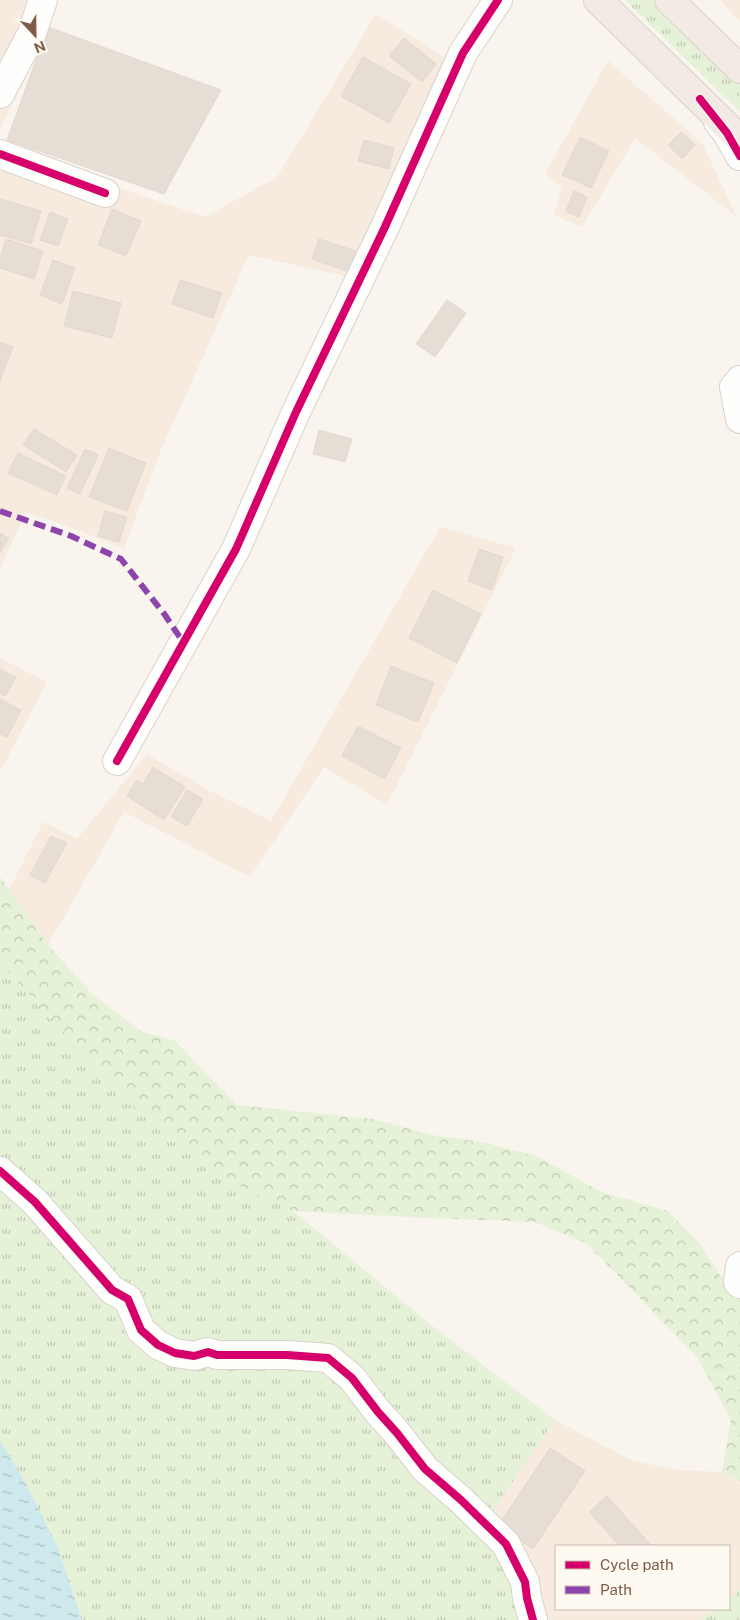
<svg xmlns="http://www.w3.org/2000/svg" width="740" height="1620" viewBox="0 0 740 1620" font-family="'Public Sans',sans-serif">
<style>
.residential{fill:#f6ebde}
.grass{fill:url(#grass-tufts)}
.forest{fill:url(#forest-crowns)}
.water{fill:url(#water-ripples)}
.building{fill:#e6ddd5;stroke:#e4d8cf}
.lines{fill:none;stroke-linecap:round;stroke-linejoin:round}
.minor-casing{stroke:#d9d2cc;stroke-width:30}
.highway-casing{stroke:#dbd1ca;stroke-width:30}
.minor{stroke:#fefefc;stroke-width:28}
.highway{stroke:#f3eae6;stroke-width:28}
.quiet{stroke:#8e44ad;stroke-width:6;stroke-dasharray:12 6;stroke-linecap:butt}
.cycleway-casing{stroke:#fffaf1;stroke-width:11}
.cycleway{stroke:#d6006c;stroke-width:8}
</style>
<defs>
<pattern id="grass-tufts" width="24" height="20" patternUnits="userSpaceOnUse" patternTransform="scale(1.25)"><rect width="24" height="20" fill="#e5f2d7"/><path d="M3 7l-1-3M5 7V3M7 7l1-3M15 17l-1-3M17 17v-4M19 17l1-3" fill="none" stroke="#bfc7b0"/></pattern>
<pattern id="forest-crowns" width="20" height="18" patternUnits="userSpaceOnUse" patternTransform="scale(1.25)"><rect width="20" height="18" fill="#e5f2d7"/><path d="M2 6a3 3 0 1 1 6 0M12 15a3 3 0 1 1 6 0" fill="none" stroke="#bfc7b0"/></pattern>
<pattern id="water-ripples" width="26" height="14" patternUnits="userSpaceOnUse" patternTransform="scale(1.25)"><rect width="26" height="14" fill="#cde9ec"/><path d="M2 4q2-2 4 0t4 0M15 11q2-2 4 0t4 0" fill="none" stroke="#acc0c1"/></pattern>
</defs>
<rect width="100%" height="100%" fill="#f9f5ee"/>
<!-- residential -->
<g class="residential">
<path d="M 0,0 L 54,0 L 0,131 Z"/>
<path d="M 720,0 L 740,0 L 740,22 Z"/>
<path d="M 376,14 L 452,62 L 354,278 L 249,255 L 160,452 L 124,549 L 70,527 L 26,512 L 0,570 L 0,148 L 205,217 L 277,177 Z"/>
<path d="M 608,61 L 702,143 L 737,217 L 635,138 L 582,227 L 554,215 L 562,186 L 545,174 Z"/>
<path d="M 440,527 L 516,548 L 387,805 L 324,767 L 250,877 L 124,812 L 48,945 L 9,890 L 43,822 L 77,839 L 147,754 L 210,791 L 271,821 Z"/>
<path d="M 0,658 L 47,682 L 0,772 Z"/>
<path d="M 555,1420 L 631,1460 L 677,1470 L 722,1472 L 740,1481 L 740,1590 L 729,1599 L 729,1546 L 556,1546 L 556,1609 L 716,1609 L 701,1620 L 524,1620 L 480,1536 L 502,1497 Z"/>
</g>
<!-- grass -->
<g class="grass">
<path d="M 625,0 L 653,0 L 740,85 L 740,112 Z"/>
<path d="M 0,963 L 135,1109 L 238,1185 L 293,1211 L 436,1329 L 555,1420 L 502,1497 L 480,1536 L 505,1562 L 524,1620 L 82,1620 L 57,1545 L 30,1491 L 0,1440 Z"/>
<path d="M 740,1590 L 740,1620 L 701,1620 L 716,1609 L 729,1609 L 729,1599 Z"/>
</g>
<!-- forest -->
<path class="forest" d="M 0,877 L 48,945 L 92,994 L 142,1032 L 175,1041 L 237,1105 L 372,1119 L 433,1135 L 486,1143 L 537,1156 L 601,1192 L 668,1211 L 700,1244 L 721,1277 L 740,1300 L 740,1481 L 722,1472 L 731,1419 L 697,1357 L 586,1243 L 535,1222 L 429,1218 L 293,1211 L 238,1185 L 135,1109 L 0,963 Z"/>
<!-- water -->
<path class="water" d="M 0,1440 L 30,1491 L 57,1545 L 82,1620 L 0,1620 Z"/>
<!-- building -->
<g class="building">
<path d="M 48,27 L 221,90 L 164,194 L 7,140 Z"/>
<path d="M 404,38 L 436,64 L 422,82 L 389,56 Z"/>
<path d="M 363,57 L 411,84 L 389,123 L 341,96 Z"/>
<path d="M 681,132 L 695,145 L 682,159 L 668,145 Z"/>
<path d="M 580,137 L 609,151 L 591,188 L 562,175 Z"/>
<path d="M 364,140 L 394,148 L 389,169 L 358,161 Z"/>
<path d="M 574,191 L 587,197 L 579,217 L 566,211 Z"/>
<path d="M 1,199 L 41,211 L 31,244 L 0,235 Z"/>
<path d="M 112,209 L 141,221 L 126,256 L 98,245 Z"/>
<path d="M 50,212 L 68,219 L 58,246 L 40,240 Z"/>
<path d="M 6,239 L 43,251 L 34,279 L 0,268 L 0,258 Z"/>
<path d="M 319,239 L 359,252 L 352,273 L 312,259 Z"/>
<path d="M 53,260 L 75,268 L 62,304 L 40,295 Z"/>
<path d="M 180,280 L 222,293 L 213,318 L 172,304 Z"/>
<path d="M 73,291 L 121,303 L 112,338 L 64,326 Z"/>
<path d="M 447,300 L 466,313 L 435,357 L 416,344 Z"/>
<path d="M 0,342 L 13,347 L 0,381 Z"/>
<path d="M 34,429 L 77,455 L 66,472 L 23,445 Z"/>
<path d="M 319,430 L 352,439 L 345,462 L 313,454 Z"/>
<path d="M 109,448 L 146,463 L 127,511 L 89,497 Z"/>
<path d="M 85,449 L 98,455 L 80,494 L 67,488 Z"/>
<path d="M 18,453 L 66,476 L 57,495 L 8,473 Z"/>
<path d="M 105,511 L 127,517 L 119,542 L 98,536 Z"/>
<path d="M 0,533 L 9,538 L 0,553 Z"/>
<path d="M 479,549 L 503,557 L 492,590 L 468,581 Z"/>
<path d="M 433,590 L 481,614 L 457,663 L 409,638 Z"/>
<path d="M 391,666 L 434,683 L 418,722 L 376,705 Z"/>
<path d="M 0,669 L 16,677 L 5,696 L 0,693 Z"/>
<path d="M 0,699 L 21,710 L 7,737 L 0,734 Z"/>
<path d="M 358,726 L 401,748 L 385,779 L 342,756 Z"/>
<path d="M 153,767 L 185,787 L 164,820 L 127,796 L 137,780 L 143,784 Z"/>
<path d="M 187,790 L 203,799 L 187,826 L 171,817 Z"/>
<path d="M 51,836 L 67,843 L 45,883 L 30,875 Z"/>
<path d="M 550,1448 L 585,1471 L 533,1549 L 498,1526 Z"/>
<path d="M 607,1496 L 652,1546 L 620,1546 L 589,1512 Z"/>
</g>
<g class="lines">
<defs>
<g id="minor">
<path d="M 0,94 L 32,33 L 43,0"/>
<path d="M 718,122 L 727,133 L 740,156"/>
<path d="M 0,154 L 105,193"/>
<path d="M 740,380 L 734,387 L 740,419"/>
<path d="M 117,761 L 236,549 L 296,412 L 384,229 L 463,53 L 498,0"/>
<path d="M 0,1171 L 35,1202 L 112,1290 L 128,1299 L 141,1330 L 158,1345 L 175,1353 L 194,1356 L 208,1352 L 217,1355 L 287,1355 L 328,1358 L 352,1378 L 378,1412 L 397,1433 L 425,1469 L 461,1500 L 506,1544 L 525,1582 L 527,1598 L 533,1620"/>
<path d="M 740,1266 L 738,1282 L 740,1284"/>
</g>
<g id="highway">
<path d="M 598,0 L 740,139"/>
<path d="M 669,0 L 740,69"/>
</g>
</defs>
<!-- minor casing -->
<use href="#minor" class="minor-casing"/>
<!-- highway casing -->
<use href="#highway" class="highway-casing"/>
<!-- minor -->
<use href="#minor" class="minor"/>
<!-- highway -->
<use href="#highway" class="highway"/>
<!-- quiet -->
<path class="quiet" d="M 0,511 L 71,536 L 121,559 L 165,615 L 183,642"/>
<defs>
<g id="cycleway">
<path d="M 700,99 L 727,133 L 740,156"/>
<path d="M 0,154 L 105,193"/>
<path d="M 117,761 L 236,549 L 296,412 L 384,229 L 463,53 L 498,0"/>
<path d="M 0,1171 L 35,1202 L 112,1290 L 128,1299 L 141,1330 L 158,1345 L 175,1353 L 194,1356 L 208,1352 L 217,1355 L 287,1355 L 328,1358 L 352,1378 L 378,1412 L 397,1433 L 425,1469 L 461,1500 L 506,1544 L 525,1582 L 527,1598 L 533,1620"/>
</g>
</defs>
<!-- cycleway casing -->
<use href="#cycleway" class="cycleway-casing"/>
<!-- cycleway -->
<use href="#cycleway" class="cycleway"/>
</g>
<!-- legend -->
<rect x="555" y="1545" width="175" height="65" fill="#fffaf1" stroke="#cbbaad"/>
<rect x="565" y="1561" width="25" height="8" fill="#d6006c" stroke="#cbbaad"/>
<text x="600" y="1570" font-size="15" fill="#7d5b48">Cycle path</text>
<rect x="565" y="1586" width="25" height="8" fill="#8e44ad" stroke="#cbbaad"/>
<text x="600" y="1595" font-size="15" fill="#7d5b48">Path</text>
<!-- north arrow -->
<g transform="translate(35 35) rotate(158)" stroke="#fffaf1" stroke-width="4" paint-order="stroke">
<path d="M0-4L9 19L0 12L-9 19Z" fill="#7d5b48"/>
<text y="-8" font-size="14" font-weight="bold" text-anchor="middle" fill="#7d5b48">N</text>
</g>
</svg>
